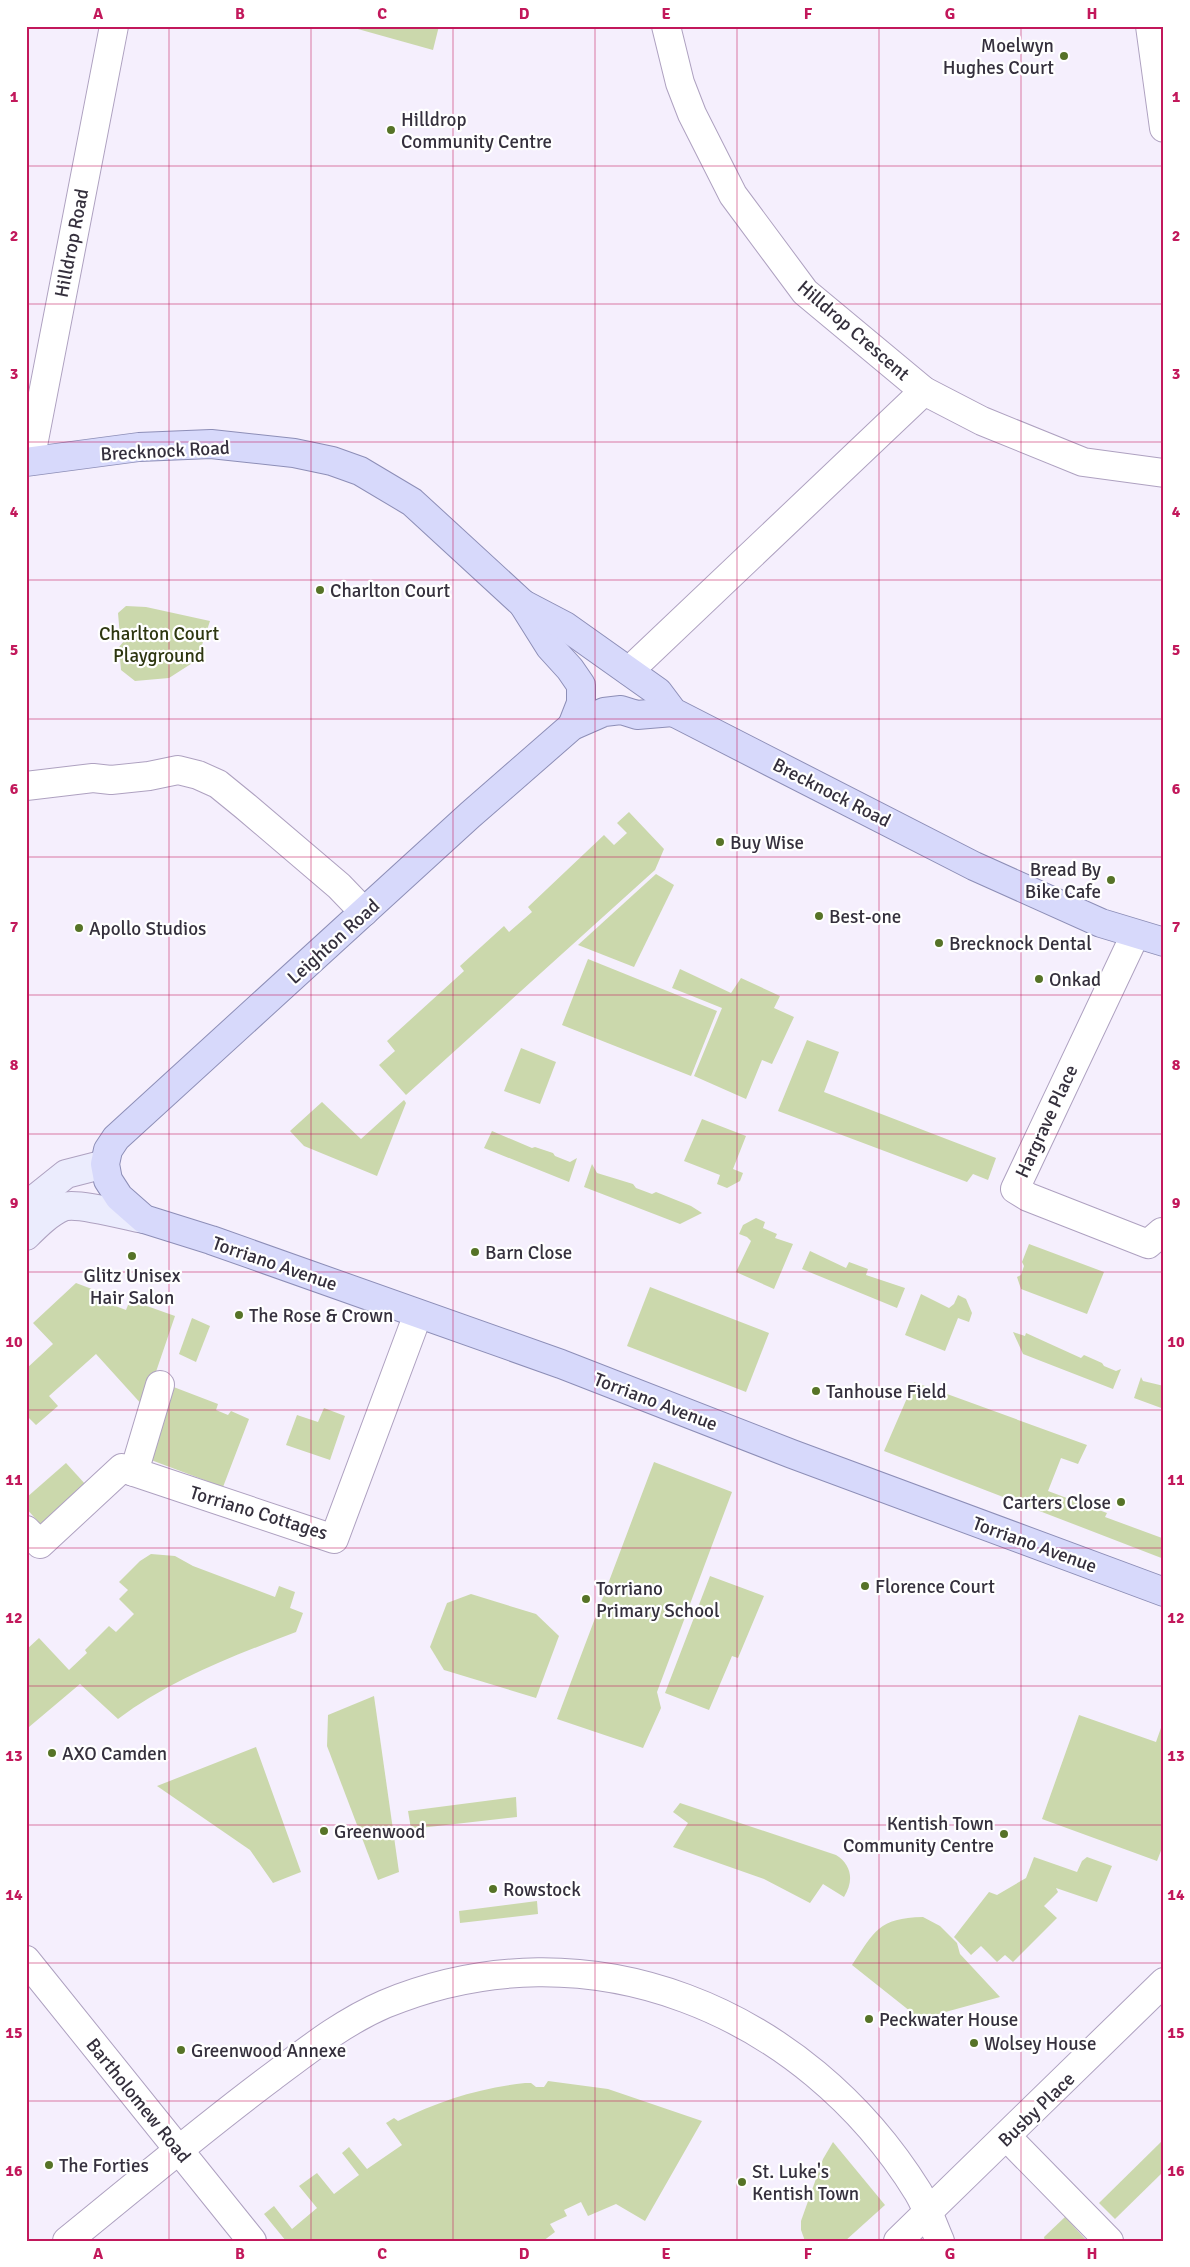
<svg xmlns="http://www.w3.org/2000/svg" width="1190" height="2267" viewBox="0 0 1190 2267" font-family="Signika,sans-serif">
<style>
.green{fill:#cbd8ac}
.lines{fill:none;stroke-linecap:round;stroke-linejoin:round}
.street-casing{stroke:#aea1c0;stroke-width:30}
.secondary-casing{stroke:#aea1c0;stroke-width:30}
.primary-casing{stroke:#8d8eb7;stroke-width:30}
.street{stroke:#fff;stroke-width:28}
.secondary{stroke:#ebecfd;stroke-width:28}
.primary{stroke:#d7d9fb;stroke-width:28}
.grid{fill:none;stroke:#c2185b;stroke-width:1;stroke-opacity:0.55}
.poi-dot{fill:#567327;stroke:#fff;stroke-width:2}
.labels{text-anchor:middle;stroke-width:4.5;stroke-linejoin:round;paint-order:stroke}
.poi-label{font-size:19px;fill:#35303d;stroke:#fff;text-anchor:start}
.street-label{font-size:19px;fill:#35303d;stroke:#fff}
.park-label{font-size:19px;fill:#2e3711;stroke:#fff}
.neatline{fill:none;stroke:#c2185b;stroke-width:2}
.grid-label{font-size:16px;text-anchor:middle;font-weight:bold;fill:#c2185b}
</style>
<rect width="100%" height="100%" fill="#f5effd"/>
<!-- green -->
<g class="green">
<path d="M 347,26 L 439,26 L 433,50 Z"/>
<path d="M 126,606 L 146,607 L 210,621 L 197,660 L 169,678 L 135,681 L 121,670 L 119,647 L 125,640 L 120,636 L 118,613 Z"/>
<path d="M 629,812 L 664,849 L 655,870 L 406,1095 L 379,1065 L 395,1051 L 387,1041 L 464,971 L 460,966 L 504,926 L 509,932 L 532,912 L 528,907 L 604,835 L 614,845 L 627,833 L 617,823 Z"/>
<path d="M 656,874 L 674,885 L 634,967 L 578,945 Z"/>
<path d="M 588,959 L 717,1011 L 691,1076 L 562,1025 Z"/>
<path d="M 680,969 L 731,993 L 741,978 L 780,996 L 774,1008 L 794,1017 L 772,1064 L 762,1060 L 746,1099 L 694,1076 L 722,1008 L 672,988 Z"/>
<path d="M 807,1040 L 839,1052 L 824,1092 L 996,1158 L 988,1180 L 973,1174 L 967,1182 L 778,1111 Z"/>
<path d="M 521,1048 L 556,1062 L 540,1104 L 504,1091 Z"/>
<path d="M 404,1100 L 406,1103 L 377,1176 L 304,1146 L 290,1131 L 322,1102 L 361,1139 Z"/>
<path d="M 702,1119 L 746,1136 L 733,1169 L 743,1173 L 740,1181 L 727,1188 L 717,1184 L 720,1175 L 684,1161 Z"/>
<path d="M 492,1131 L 532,1148 L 535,1147 L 553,1153 L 555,1156 L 570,1162 L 577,1158 L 569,1182 L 484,1148 Z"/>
<path d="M 592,1164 L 597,1173 L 633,1184 L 636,1188 L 652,1194 L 656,1192 L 691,1206 L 702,1213 L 680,1224 L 584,1187 Z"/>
<path d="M 756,1218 L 765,1222 L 763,1228 L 777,1234 L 775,1238 L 793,1244 L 774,1289 L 736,1272 L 751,1241 L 747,1237 L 739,1234 L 743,1225 Z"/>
<path d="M 1029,1244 L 1104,1272 L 1087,1314 L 1021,1289 L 1017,1277 L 1021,1275 L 1024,1266 L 1022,1262 Z"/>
<path d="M 810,1251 L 846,1268 L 849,1262 L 868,1269 L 866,1275 L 905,1288 L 897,1308 L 802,1269 Z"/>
<path d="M 76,1283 L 105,1294 L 102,1301 L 126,1310 L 130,1300 L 175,1316 L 144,1407 L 96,1354 L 49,1396 L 58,1406 L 36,1425 L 26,1415 L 26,1369 L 53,1344 L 33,1323 Z"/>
<path d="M 650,1287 L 769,1333 L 746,1392 L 627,1346 Z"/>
<path d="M 921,1294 L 949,1308 L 954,1304 L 958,1295 L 966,1299 L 972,1313 L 969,1322 L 958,1318 L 945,1351 L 905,1335 Z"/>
<path d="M 192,1318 L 210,1326 L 196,1362 L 179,1354 Z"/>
<path d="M 1013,1332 L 1025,1336 L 1026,1333 L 1081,1358 L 1084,1355 L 1102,1363 L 1104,1366 L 1116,1371 L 1121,1369 L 1113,1389 L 1023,1354 Z"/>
<path d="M 1141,1377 L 1143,1381 L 1164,1386 L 1164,1409 L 1134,1398 Z"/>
<path d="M 914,1382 L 1087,1445 L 1078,1464 L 1061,1458 L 1048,1491 L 1107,1513 L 1105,1517 L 1162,1538 L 1164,1535 L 1164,1559 L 884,1451 Z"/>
<path d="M 171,1386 L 218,1404 L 216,1410 L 228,1415 L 231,1411 L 249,1419 L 223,1487 L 151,1460 Z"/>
<path d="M 324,1408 L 345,1416 L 330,1460 L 286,1445 L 297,1415 L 318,1422 Z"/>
<path d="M 654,1462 L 732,1492 L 657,1692 L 661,1708 L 643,1748 L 557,1719 Z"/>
<path d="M 66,1463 L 86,1485 L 41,1525 L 26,1508 L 26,1498 Z"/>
<path d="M 151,1554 L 175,1556 L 193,1566 L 275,1597 L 279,1586 L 295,1592 L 290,1608 L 303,1613 L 296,1632 C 235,1655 170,1680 118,1719 L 80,1684 L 29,1727 L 26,1724 L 26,1650 L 39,1638 L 69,1670 L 87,1653 L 85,1650 L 109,1626 L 116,1632 L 134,1614 L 119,1599 L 128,1590 L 119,1582 L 140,1561 Z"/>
<path d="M 710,1576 L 764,1596 L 738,1658 L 732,1656 L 709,1710 L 665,1693 Z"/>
<path d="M 471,1594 L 536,1614 L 559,1636 L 536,1698 L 444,1670 L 430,1647 L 447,1603 Z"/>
<path d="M 374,1696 L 399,1872 L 378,1880 L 327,1746 L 328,1715 Z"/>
<path d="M 1079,1715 L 1156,1742 L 1162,1725 L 1164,1725 L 1164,1843 L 1157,1861 L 1042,1819 Z"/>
<path d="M 256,1747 L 301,1872 L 273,1883 L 250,1850 L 157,1786 Z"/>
<path d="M 516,1797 L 517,1817 L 411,1829 L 408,1811 Z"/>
<path d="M 680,1803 L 836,1855 C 852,1865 854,1881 844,1897 L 823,1884 L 810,1903 L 764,1879 L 673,1847 L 688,1823 L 673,1812 Z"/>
<path d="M 1034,1857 L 1077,1872 L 1082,1861 L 1087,1857 L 1112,1866 L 1097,1902 L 1056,1888 L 1058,1892 L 1044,1906 L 1057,1918 L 1013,1962 L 1005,1955 L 997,1962 L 981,1946 L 971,1955 L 954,1937 L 989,1892 L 997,1895 L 1026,1878 Z"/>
<path d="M 537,1901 L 538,1914 L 460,1923 L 459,1911 Z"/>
<path d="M 923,1917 L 940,1926 L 957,1943 L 960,1954 L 1000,1997 L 920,2019 L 852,1965 C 875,1931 878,1918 923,1917 Z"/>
<path d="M 548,2081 L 608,2089 L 702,2121 L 645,2221 L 616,2204 L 588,2216 L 581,2202 L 564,2210 L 567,2216 L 550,2224 L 555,2232 L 543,2241 L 286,2241 L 264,2214 L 274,2206 L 292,2229 L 317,2208 L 299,2186 L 317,2173 L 334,2194 L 359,2175 L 342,2153 L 349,2147 L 367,2169 L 402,2145 L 386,2123 L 394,2118 L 398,2121 C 439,2101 479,2088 525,2083 L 531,2083 L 536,2087 L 544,2087 Z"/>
<path d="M 1164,2139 L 1164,2171 L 1115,2219 L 1099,2203 Z"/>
<path d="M 833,2142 L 885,2205 L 845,2241 L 805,2241 L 801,2230 L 801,2221 L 823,2159 Z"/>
<path d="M 1065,2217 L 1087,2241 L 1045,2241 L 1044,2237 Z"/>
</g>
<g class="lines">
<defs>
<g id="street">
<path d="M 666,26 L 680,83 L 692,114 L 733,195 L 805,292 L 924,391 L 982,421 L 1083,462 L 1164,473"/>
<path d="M 1150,26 L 1164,128"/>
<path d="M 30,461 L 114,26"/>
<path d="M 629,671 L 924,391"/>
<path d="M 26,786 L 93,778 L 111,780 L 149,776 L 178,770 L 198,775 L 218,784 L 245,806 L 339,886 L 364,912"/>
<path d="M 1135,935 L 1015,1189 L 1028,1197 L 1148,1244 L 1162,1232"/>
<path d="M 134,1472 L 160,1385"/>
<path d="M 26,1530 L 40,1544 L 122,1468 L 334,1539 L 418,1314"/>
<path d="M 26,1960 L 252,2241"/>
<path d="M 1007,2137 L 1109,2241"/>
<path d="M 67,2241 C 135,2186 202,2129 272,2077 C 308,2050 343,2022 385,2004 C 588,1920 805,2010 918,2192 C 927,2207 933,2225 940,2241"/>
<path d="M 898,2241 L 1164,1982"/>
</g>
<g id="secondary">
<path d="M 26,1206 L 66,1174 L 105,1164"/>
<path d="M 26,1236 C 37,1225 49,1213 63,1207 C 76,1202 128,1216 144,1219"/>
</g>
<g id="primary">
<path d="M 26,462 L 139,447 L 211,444 L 294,453 L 332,461 L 360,471 L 412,502 L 523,604 L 550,647 L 570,669 L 581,685 L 581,703 L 572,726"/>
<path d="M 523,604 L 565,626 L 658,692 L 673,712 L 974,866 L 1101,923 L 1164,942"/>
<path d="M 673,712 L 637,715 L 621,710 L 604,712 L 572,726 L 470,815 L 116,1138 L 108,1150 L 105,1164 L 108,1180 L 119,1197 L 144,1219 L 211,1240 L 561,1364 L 792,1454 L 1164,1592"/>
</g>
</defs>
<!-- street casing -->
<use href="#street" class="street-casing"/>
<!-- secondary casing -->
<use href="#secondary" class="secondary-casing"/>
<!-- primary casing -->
<use href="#primary" class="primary-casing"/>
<!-- street -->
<use href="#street" class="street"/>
<!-- secondary -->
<use href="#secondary" class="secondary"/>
<!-- primary -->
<use href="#primary" class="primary"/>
</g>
<!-- grid -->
<path class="grid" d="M 169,26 L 169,2241M 311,26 L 311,2241M 453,26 L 453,2241M 595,26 L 595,2241M 737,26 L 737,2241M 879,26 L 879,2241M 1021,26 L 1021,2241M 26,166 L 1164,166M 26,304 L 1164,304M 26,442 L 1164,442M 26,580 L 1164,580M 26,719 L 1164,719M 26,857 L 1164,857M 26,995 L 1164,995M 26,1134 L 1164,1134M 26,1272 L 1164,1272M 26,1410 L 1164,1410M 26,1548 L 1164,1548M 26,1686 L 1164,1686M 26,1825 L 1164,1825M 26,1963 L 1164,1963M 26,2101 L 1164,2101"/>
<!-- markers -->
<g class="poi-dot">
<circle cx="1064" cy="56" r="5"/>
<circle cx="391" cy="130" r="5"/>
<circle cx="320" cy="590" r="5"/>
<circle cx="720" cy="842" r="5"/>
<circle cx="1111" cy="880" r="5"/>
<circle cx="819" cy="916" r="5"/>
<circle cx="79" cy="928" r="5"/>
<circle cx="939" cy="943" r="5"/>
<circle cx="1039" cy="979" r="5"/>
<circle cx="475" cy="1252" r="5"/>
<circle cx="132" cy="1256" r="5"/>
<circle cx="239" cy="1315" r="5"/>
<circle cx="816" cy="1391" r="5"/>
<circle cx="1121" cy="1502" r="5"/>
<circle cx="865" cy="1586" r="5"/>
<circle cx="586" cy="1599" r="5"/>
<circle cx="52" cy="1753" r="5"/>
<circle cx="324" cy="1831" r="5"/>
<circle cx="1004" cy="1834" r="5"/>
<circle cx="493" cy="1889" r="5"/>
<circle cx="869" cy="2019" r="5"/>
<circle cx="974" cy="2043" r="5"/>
<circle cx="181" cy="2050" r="5"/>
<circle cx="49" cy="2165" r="5"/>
<circle cx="742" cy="2182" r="5"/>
</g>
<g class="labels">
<!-- poi labels -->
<g class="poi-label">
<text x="1054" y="52" text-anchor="end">Moelwyn<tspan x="1054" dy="22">Hughes Court</tspan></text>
<text x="401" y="126">Hilldrop<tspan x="401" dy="22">Community Centre</tspan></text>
<text x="330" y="597">Charlton Court</text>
<text x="730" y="849">Buy Wise</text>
<text x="1101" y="876" text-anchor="end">Bread By<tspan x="1101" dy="22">Bike Cafe</tspan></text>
<text x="829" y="923">Best-one</text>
<text x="89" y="935">Apollo Studios</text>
<text x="949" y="950">Brecknock Dental</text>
<text x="1049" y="986">Onkad</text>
<text x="485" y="1259">Barn Close</text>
<text x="132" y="1282" text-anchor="middle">Glitz Unisex<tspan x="132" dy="22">Hair Salon</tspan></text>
<text x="249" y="1322">The Rose &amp; Crown</text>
<text x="826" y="1398">Tanhouse Field</text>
<text x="1111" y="1509" text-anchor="end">Carters Close</text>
<text x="875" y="1593">Florence Court</text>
<text x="596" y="1595">Torriano<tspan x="596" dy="22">Primary School</tspan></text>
<text x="62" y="1760">AXO Camden</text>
<text x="994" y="1830" text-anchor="end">Kentish Town<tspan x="994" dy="22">Community Centre</tspan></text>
<text x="334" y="1838">Greenwood</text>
<text x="503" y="1896">Rowstock</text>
<text x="879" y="2026">Peckwater House</text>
<text x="984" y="2050">Wolsey House</text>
<text x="191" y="2057">Greenwood Annexe</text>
<text x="59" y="2172">The Forties</text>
<text x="752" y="2178">St. Luke's<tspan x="752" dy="22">Kentish Town</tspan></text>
</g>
<!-- street labels -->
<g class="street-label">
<text transform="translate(71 243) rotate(-79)" y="7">Hilldrop Road</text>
<text transform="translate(854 330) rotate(41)" y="7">Hilldrop Crescent</text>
<text transform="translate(165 450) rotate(-3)" y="7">Brecknock Road</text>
<text transform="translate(832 792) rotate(27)" y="7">Brecknock Road</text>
<text transform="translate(333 941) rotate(-42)" y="7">Leighton Road</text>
<text transform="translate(1046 1121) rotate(-65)" y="7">Hargrave Place</text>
<text transform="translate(275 1263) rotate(19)" y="7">Torriano Avenue</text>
<text transform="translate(656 1401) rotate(21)" y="7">Torriano Avenue</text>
<text transform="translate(259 1512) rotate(17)" y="7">Torriano Cottages</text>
<text transform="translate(1035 1544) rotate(20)" y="7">Torriano Avenue</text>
<text transform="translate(139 2100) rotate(51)" y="7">Bartholomew Road</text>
<text transform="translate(1036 2109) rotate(-44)" y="7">Busby Place</text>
</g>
<!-- park labels -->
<g class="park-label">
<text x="159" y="640">Charlton Court<tspan x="159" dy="22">Playground</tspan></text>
</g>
</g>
<!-- border -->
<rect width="1190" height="2267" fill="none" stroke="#ffffff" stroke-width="55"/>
<rect x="28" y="28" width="1134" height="2212" class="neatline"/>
<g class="grid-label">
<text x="98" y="19">A</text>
<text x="240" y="19">B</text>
<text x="382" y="19">C</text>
<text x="524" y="19">D</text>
<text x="666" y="19">E</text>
<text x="808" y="19">F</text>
<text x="950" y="19">G</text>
<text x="1092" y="19">H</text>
<text x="14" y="102">1</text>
<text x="1176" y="102">1</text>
<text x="14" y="241">2</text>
<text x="1176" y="241">2</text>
<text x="14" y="379">3</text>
<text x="1176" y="379">3</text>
<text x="14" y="517">4</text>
<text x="1176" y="517">4</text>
<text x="14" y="655">5</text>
<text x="1176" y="655">5</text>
<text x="14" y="794">6</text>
<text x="1176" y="794">6</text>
<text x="14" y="932">7</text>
<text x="1176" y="932">7</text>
<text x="14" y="1070">8</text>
<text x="1176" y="1070">8</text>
<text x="14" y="1208">9</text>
<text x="1176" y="1208">9</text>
<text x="14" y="1347">10</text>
<text x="1176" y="1347">10</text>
<text x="14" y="1485">11</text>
<text x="1176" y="1485">11</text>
<text x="14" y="1623">12</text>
<text x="1176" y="1623">12</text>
<text x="14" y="1761">13</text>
<text x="1176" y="1761">13</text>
<text x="14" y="1900">14</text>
<text x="1176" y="1900">14</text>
<text x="14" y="2038">15</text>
<text x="1176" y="2038">15</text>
<text x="14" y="2176">16</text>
<text x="1176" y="2176">16</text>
<text x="98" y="2259">A</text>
<text x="240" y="2259">B</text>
<text x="382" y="2259">C</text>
<text x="524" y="2259">D</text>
<text x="666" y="2259">E</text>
<text x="808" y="2259">F</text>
<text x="950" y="2259">G</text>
<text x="1092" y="2259">H</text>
</g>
</svg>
